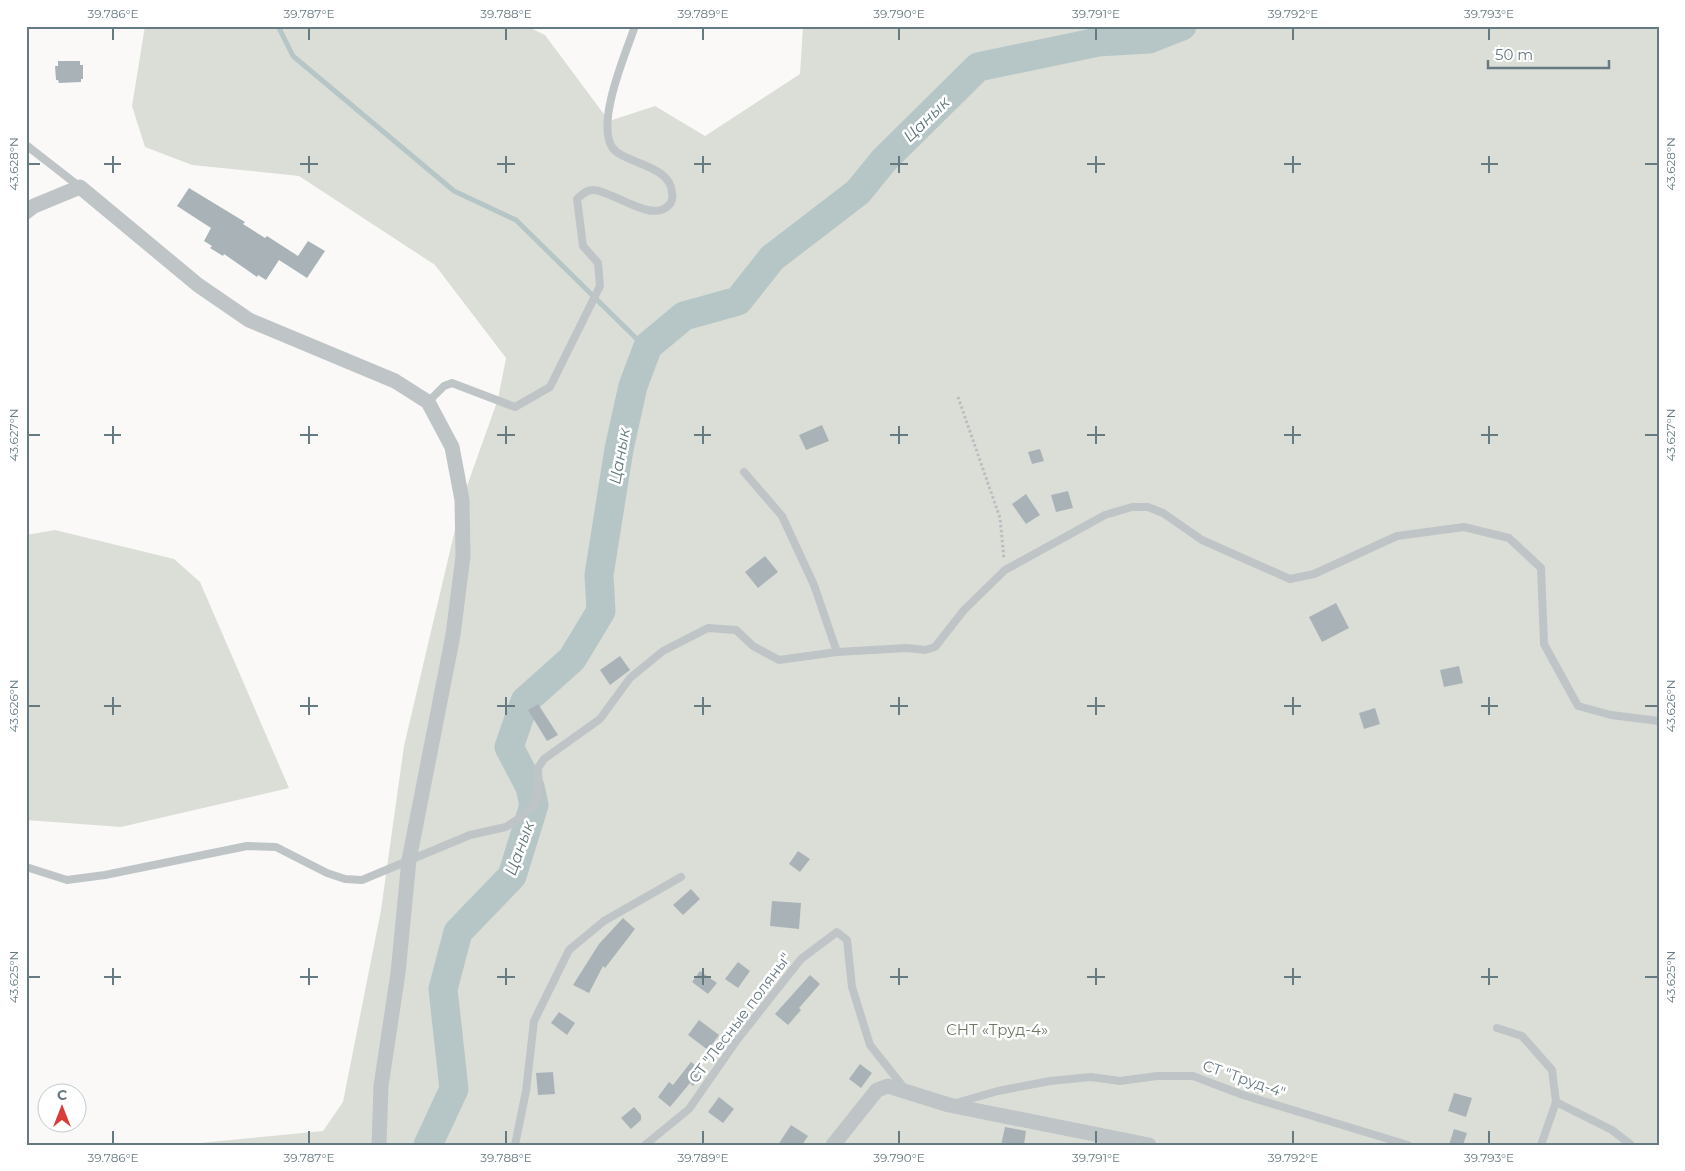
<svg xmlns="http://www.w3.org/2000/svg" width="1685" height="1171" viewBox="0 0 1685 1171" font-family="Montserrat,sans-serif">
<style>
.green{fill:#dbded7}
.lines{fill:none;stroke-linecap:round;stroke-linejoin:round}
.stream{stroke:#b6c6c6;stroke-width:5}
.river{stroke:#b6c6c6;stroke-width:29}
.building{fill:#a9b3b7}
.path{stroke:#babec0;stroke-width:3;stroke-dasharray:2.5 2.5;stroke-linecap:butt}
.lane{stroke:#bfc5c7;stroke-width:8}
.street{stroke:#bfc5c7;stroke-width:15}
.ticks{fill:none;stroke:#667a81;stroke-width:2}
.labels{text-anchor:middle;stroke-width:5;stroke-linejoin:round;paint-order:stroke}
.street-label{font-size:15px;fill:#667a81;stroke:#fff}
.park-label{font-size:15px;fill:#6d7965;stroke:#fff}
.water-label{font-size:16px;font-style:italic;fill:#61787a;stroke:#fff}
.neatline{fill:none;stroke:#667a81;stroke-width:2}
.ticks-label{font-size:12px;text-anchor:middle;fill:#667a81}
</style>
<rect width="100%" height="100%" fill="#faf9f8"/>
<!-- green -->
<g class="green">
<path d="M 145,26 L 526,26 L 545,35 L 609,121 L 655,106 L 705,136 L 800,74 L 803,26 L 1659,26 L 1659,1145 L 179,1145 L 323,1131 L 343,1102 L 381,910 L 404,746 L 462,500 L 498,399 L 506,358 L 435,265 L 299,176 L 192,165 L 145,147 L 132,106 Z"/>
<path d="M 55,530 L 174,559 L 200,582 L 289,788 L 121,827 L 26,820 L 26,535 Z"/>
</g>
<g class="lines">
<!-- stream -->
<path class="stream" d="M 278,26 L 293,56 L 454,191 L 516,220 L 647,349"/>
<!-- river -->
<path class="river" d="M 428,1145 L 454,1089 L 443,989 L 458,932 L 512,876 L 534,805 L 530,787 L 509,747 L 525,701 L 572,659 L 601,611 L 599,575 L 619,449 L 633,386 L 648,346 L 684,316 L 738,301 L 772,258 L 858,192 L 884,160 L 978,67 L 1098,42 L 1149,39 L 1182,26"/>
</g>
<!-- building -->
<g class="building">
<path d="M 58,61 L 80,61 L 80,65 L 83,65 L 83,79 L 81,79 L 81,82 L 59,83 L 58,80 L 56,80 L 55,66 L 58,66 Z"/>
<path d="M 189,188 L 245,222 L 243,224 L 265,238 L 267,236 L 298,256 L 308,241 L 325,251 L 307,278 L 279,260 L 266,280 L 258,275 L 257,277 L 224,254 L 223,256 L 210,248 L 212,246 L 204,241 L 211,228 L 177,206 Z"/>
<path d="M 822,425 L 829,441 L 806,450 L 799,435 Z"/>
<path d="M 1040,449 L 1044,461 L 1032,464 L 1028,452 Z"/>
<path d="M 1068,491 L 1073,508 L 1056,512 L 1051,495 Z"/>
<path d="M 1026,494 L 1040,515 L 1026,524 L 1012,504 Z"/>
<path d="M 765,556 L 778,572 L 758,588 L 745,572 Z"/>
<path d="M 1336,603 L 1349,628 L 1322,642 L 1309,617 Z"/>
<path d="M 620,656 L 630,670 L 610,685 L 600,670 Z"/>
<path d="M 1459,666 L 1463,683 L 1444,687 L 1440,670 Z"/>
<path d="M 538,704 L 558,735 L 547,741 L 528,710 Z"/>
<path d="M 1375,708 L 1380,724 L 1364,729 L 1359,713 Z"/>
<path d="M 798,851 L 810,859 L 800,872 L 789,864 Z"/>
<path d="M 691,889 L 700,899 L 683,915 L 673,905 Z"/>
<path d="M 772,901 L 801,903 L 799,929 L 770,926 Z"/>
<path d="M 623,918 L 635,929 L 605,968 L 603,966 L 589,993 L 573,985 L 599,944 Z"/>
<path d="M 738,962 L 750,971 L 738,988 L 725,979 Z"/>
<path d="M 700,971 L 717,983 L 708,994 L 692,982 Z"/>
<path d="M 810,975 L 820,984 L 799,1008 L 801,1010 L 788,1025 L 775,1014 Z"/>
<path d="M 559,1012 L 575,1023 L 567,1035 L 551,1023 Z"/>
<path d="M 699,1020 L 719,1035 L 708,1050 L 688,1035 Z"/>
<path d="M 691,1062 L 704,1072 L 693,1086 L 690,1083 L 670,1107 L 658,1097 L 669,1082 L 673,1085 Z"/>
<path d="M 860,1064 L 872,1073 L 861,1088 L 849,1079 Z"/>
<path d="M 553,1072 L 555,1094 L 538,1095 L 536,1073 Z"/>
<path d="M 1454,1093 L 1472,1098 L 1466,1117 L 1448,1111 Z"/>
<path d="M 719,1097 L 734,1109 L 723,1123 L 708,1112 Z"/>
<path d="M 634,1107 L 641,1115 L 641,1120 L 631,1129 L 621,1118 Z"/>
<path d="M 791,1125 L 808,1136 L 802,1145 L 778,1145 Z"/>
<path d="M 1005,1127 L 1026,1131 L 1024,1145 L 1001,1145 Z"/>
<path d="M 1454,1129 L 1467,1133 L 1463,1145 L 1449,1145 Z"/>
</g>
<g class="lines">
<!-- path -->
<path class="path" d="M 958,397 L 1000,518 L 1004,559"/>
<!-- lane -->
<g class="lane">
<path d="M 26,145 L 80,187"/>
<path d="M 428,402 L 444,386 L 452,383 L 515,407 L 550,387 L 600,286 L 598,263 L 583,246 L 577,199 C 581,195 586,190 593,190 C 611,190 651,223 668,206 C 672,203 673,197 672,193 C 671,164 623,164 612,147 C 596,121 626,53 635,26"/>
<path d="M 744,472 L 782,516 L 814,585 L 837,652"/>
<path d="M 26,867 L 67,880 L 105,875 L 247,846 L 276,847 L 327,873 L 345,879 L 362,880 L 470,835 L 506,827 L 521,817 L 534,805 L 539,791 L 538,768 L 544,759 L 600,719 L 630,678 L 663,651 L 708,628 L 736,630 L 753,646 L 779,660 L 837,652 L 907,648 L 925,650 L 935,647 L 964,610 L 1005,570 L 1105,515 L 1132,507 L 1148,507 L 1163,513 L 1202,540 L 1290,579 L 1314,574 L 1397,536 L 1464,527 L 1509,538 L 1541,568 L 1544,644 L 1578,706 L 1611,715 L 1659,721"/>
<path d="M 1497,1028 L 1522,1036 L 1552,1070 L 1556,1102 L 1541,1145"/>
<path d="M 1556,1102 L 1612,1130 L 1631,1145"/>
<path d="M 956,1103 L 998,1091 L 1050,1081 L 1091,1077 L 1120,1081 L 1157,1076 L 1193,1076 L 1243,1095 L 1408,1145"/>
<path d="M 515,1145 L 526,1091 L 534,1021 L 569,950 L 604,921 L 681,877"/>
<path d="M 645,1145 L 689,1109 L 737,1040 L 801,959 L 837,932 L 847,940 L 852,987 L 870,1045 L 905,1089"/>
</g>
<!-- street -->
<g class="street">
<path d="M 26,212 L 34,206 L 80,187 L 198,285 L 249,320 L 395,381 L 428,402 L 452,447 L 462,500 L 463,556 L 453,635 L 409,860 L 398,973 L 381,1086 L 379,1145"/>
<path d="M 833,1145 L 877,1090 L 888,1086 L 949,1105 L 1149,1145"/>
</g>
</g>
<!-- ticks -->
<path class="ticks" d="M 113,28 L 113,40M 309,28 L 309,40M 506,28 L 506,40M 703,28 L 703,40M 899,28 L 899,40M 1096,28 L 1096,40M 1293,28 L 1293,40M 1489,28 L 1489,40M 113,156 L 113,173M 309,156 L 309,173M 506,156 L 506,173M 703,156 L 703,173M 899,156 L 899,173M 1096,156 L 1096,173M 1293,156 L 1293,173M 1489,156 L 1489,173M 28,164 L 40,164M 104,164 L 121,164M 300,164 L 318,164M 497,164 L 515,164M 694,164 L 711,164M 890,164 L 908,164M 1087,164 L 1105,164M 1284,164 L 1301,164M 1481,164 L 1498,164M 1645,164 L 1658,164M 113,426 L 113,444M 309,426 L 309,444M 506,426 L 506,444M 703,426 L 703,444M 899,426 L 899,444M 1096,426 L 1096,444M 1293,426 L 1293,444M 1489,426 L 1489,444M 28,435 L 40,435M 104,435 L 121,435M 300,435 L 318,435M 497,435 L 515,435M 694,435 L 711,435M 890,435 L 908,435M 1087,435 L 1105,435M 1284,435 L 1301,435M 1481,435 L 1498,435M 1645,435 L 1658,435M 113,697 L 113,715M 309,697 L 309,715M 506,697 L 506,715M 703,697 L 703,715M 899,697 L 899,715M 1096,697 L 1096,715M 1293,697 L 1293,715M 1489,697 L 1489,715M 28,706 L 40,706M 104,706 L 121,706M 300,706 L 318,706M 497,706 L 515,706M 694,706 L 711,706M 890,706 L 908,706M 1087,706 L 1105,706M 1284,706 L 1301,706M 1481,706 L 1498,706M 1645,706 L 1658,706M 113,968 L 113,985M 309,968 L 309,985M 506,968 L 506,985M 703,968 L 703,985M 899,968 L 899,985M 1096,968 L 1096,985M 1293,968 L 1293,985M 1489,968 L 1489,985M 28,977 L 40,977M 104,977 L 121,977M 300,977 L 318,977M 497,977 L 515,977M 694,977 L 711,977M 890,977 L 908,977M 1087,977 L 1105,977M 1284,977 L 1301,977M 1481,977 L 1498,977M 1645,977 L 1658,977M 113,1131 L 113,1144M 309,1131 L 309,1144M 506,1131 L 506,1144M 703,1131 L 703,1144M 899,1131 L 899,1144M 1096,1131 L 1096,1144M 1293,1131 L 1293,1144M 1489,1131 L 1489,1144"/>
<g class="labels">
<!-- street labels -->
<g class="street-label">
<text transform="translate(740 1018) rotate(-53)" y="5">СТ "Лесные поляны"</text>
<text transform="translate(1244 1079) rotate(19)" y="5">СТ "Труд-4"</text>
</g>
<!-- park labels -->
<g class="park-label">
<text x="997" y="1035">СНТ «Труд-4»</text>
</g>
<!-- water labels -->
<g class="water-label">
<text transform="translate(926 119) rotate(-44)" y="6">Цанык</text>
<text transform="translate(619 456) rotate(-80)" y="6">Цанык</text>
<text transform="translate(519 848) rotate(-70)" y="6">Цанык</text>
</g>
</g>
<!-- border -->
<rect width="1685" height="1171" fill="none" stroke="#ffffff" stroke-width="55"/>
<!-- north arrow -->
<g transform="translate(62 1108)"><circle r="24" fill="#ffffff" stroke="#c2cacd"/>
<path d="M0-4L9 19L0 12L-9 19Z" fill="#d83d39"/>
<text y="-8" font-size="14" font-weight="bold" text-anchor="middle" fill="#667a81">С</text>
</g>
<!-- scale -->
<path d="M1488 60v8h121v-8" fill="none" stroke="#667a81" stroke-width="2.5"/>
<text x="1495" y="60" font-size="15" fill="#667a81" stroke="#ffffff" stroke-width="4" paint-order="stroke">50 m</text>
<rect x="28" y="28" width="1630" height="1116" class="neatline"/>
<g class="ticks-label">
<text x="113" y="18">39.786°E</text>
<text x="309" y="18">39.787°E</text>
<text x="506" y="18">39.788°E</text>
<text x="703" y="18">39.789°E</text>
<text x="899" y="18">39.790°E</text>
<text x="1096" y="18">39.791°E</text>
<text x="1293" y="18">39.792°E</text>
<text x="1489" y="18">39.793°E</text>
<text transform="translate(14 164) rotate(-90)" y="4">43.628°N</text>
<text transform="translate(1671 164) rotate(-90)" y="4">43.628°N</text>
<text transform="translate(14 435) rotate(-90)" y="4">43.627°N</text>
<text transform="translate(1671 435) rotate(-90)" y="4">43.627°N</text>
<text transform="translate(14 706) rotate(-90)" y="4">43.626°N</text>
<text transform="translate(1671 706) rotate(-90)" y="4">43.626°N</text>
<text transform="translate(14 977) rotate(-90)" y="4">43.625°N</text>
<text transform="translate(1671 977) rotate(-90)" y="4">43.625°N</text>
<text x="113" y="1162">39.786°E</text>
<text x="309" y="1162">39.787°E</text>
<text x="506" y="1162">39.788°E</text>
<text x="703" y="1162">39.789°E</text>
<text x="899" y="1162">39.790°E</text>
<text x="1096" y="1162">39.791°E</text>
<text x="1293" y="1162">39.792°E</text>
<text x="1489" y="1162">39.793°E</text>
</g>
</svg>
